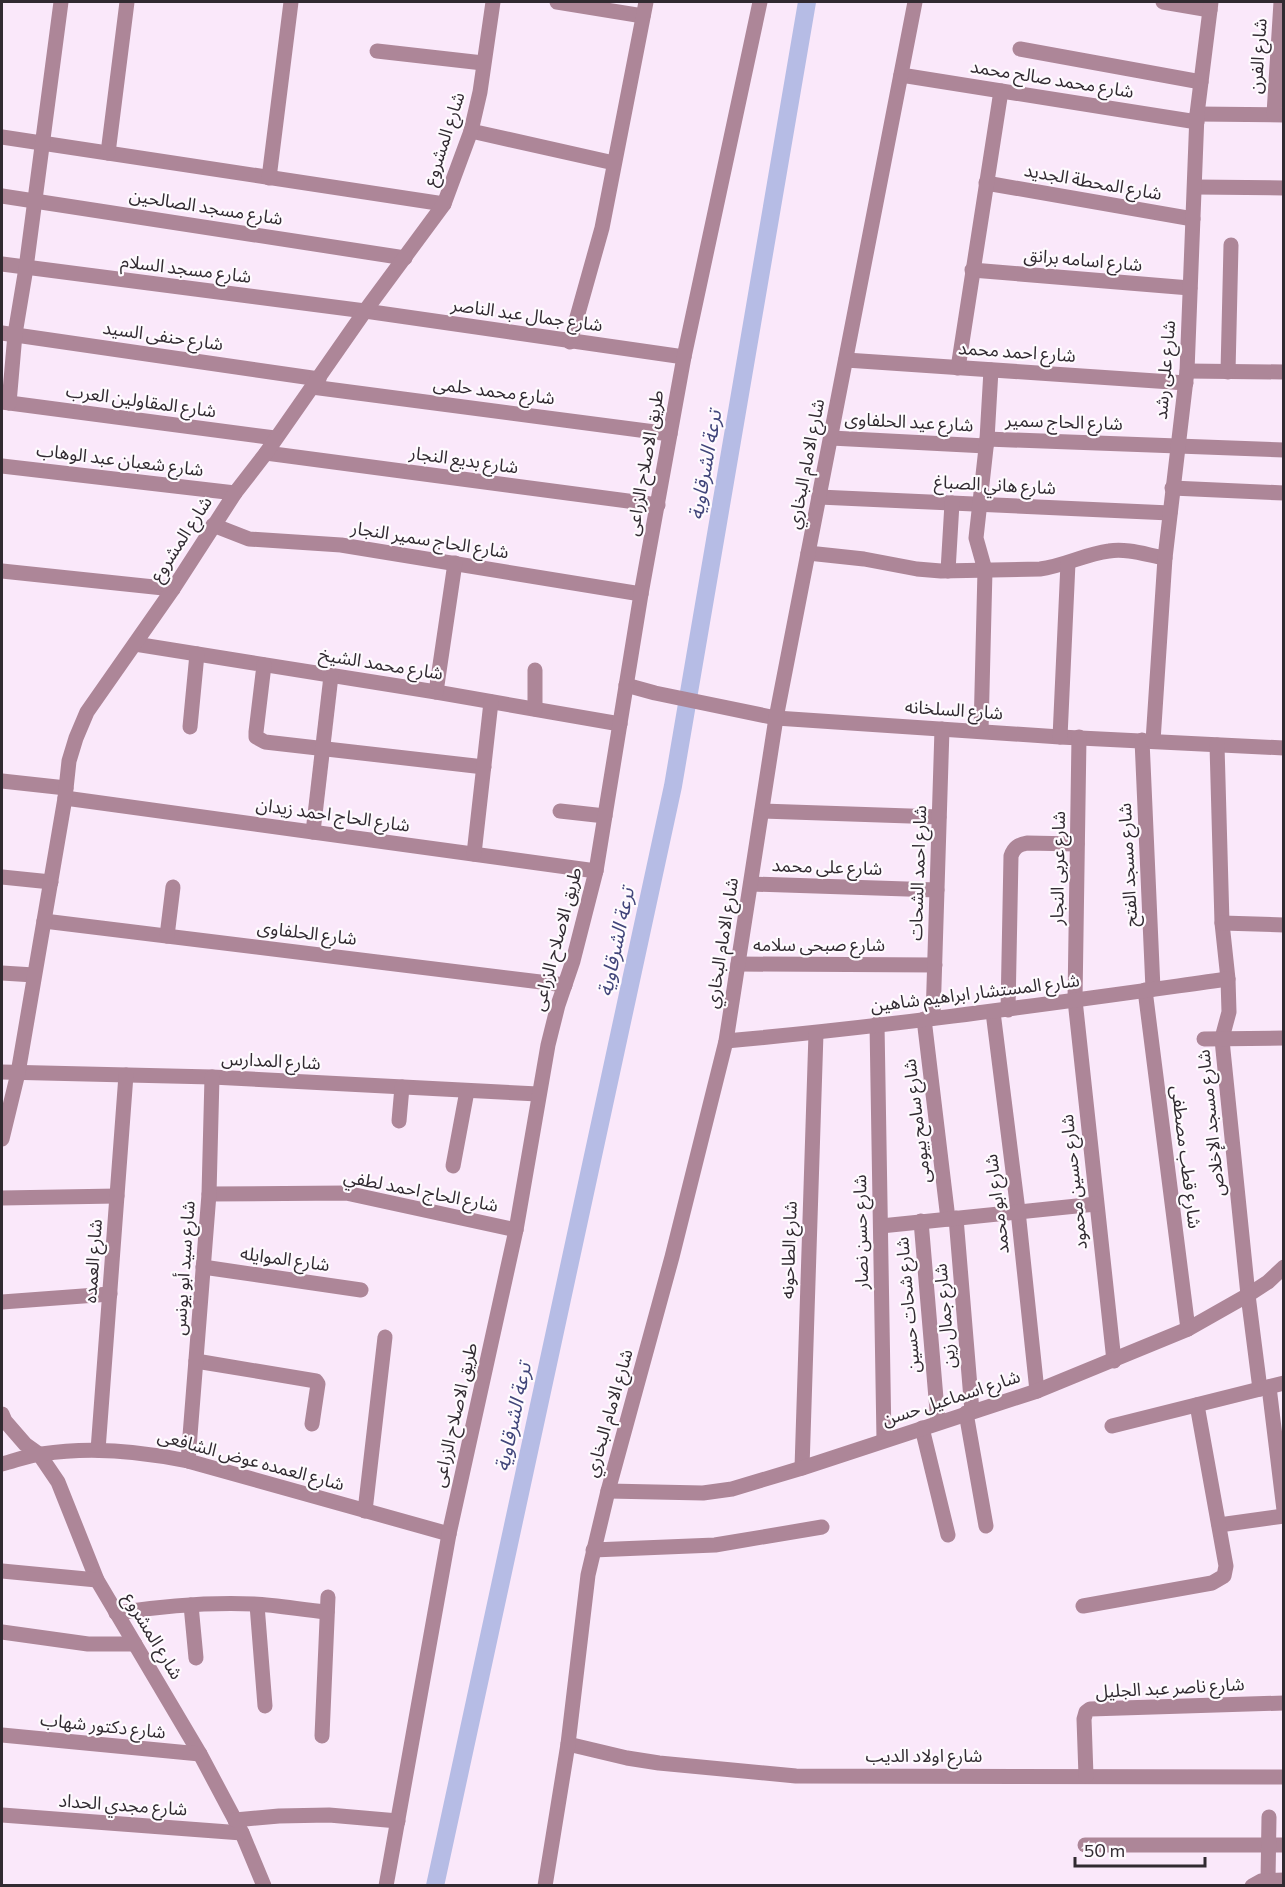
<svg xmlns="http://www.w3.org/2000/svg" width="1285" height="1887" viewBox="0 0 1285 1887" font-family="Commissioner,'Noto Sans Arabic',sans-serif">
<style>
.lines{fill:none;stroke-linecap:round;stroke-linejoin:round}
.canal{stroke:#b6bce5;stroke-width:18}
.minor{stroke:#ad8698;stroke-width:15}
.labels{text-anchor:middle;stroke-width:4.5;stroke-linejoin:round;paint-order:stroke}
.street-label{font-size:18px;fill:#312a31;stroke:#fefafe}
.water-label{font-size:20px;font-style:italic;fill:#41457a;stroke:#fefafe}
</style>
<rect width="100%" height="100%" fill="#fae8fa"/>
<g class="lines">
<!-- canal -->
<path class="canal" d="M 435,1886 L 673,786 L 807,2"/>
<!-- minor -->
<g class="minor">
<path d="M 557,2 L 643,16"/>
<path d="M 1163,2 L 1210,10"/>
<path d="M 1020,49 L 1201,82"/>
<path d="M 377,51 L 483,63"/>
<path d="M 901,75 L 1197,122"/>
<path d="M 1197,114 L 1284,115"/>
<path d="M 1274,114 L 1281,2"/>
<path d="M 471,131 L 614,163"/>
<path d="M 2,137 L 444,204"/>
<path d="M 108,153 L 127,2"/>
<path d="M 269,178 L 291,2"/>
<path d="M 986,183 L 1193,219"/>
<path d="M 1195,187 L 1284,188"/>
<path d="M 2,196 L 405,258"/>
<path d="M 2,264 L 365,311 L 684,357"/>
<path d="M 972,270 L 1190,288"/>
<path d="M 2,333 L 319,379"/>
<path d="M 570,342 L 602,228 L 646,2"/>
<path d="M 846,360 L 1186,383"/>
<path d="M 958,368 L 1001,91"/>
<path d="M 1187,371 L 1284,372"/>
<path d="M 1228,372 L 1231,245"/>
<path d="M 312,387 L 670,434"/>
<path d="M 2,402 L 275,438"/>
<path d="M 9,403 L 15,334 L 26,268 L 61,2"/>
<path d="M 831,438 L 986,446"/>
<path d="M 987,439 L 1284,450"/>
<path d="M 266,453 L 658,505"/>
<path d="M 2,466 L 235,493"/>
<path d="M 1172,488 L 1284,493"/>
<path d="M 819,497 L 1170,513"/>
<path d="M 213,525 L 249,539 L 341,545 L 641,594"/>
<path d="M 808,553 L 864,559 L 917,569 L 941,571 L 1040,569 C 1064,566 1085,554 1109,551 C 1127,548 1147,555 1165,558"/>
<path d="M 2,571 L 173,589"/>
<path d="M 948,571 L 952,503"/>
<path d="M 135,644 L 436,692 L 620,724"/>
<path d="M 264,665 L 256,732 L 256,737 L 265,742 L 484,767"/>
<path d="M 535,670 L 535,709"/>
<path d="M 626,685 L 655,693 L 776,718 L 1060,737 L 1284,748"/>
<path d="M 436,692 L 455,563"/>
<path d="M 190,727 L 197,654"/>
<path d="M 981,731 L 985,570 L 976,538 L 987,439 L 991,370"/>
<path d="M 1060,737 L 1068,563"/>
<path d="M 1079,737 L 1075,1000 L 1114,1361"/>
<path d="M 1142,740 L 1153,989"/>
<path d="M 1153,741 L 1165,558 L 1187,371 L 1197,114 L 1211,2"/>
<path d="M 1217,745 L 1222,923 L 1228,979 L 1229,1012 L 1222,1038 L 1223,1050 L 1248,1295 L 1260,1389"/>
<path d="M 2,781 L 66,788"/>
<path d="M 65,798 L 596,871"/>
<path d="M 560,811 L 605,816"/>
<path d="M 762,811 L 939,817"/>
<path d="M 313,832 L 331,676"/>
<path d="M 474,854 L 491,702"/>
<path d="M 2,877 L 51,882"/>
<path d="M 751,884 L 937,890"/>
<path d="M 44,921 L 565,985"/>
<path d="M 1222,923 L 1284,925"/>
<path d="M 167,936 L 173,887"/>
<path d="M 738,964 L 935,965"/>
<path d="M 2,973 L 34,975"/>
<path d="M 1145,990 L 1188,1329"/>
<path d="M 1008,1010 L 1011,856 C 1014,847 1018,845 1027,843 L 1077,844"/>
<path d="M 993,1012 L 1018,1211 L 1037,1391"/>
<path d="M 933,1018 L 942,729"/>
<path d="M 924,1019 L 948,1219"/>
<path d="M 877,1024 L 884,1440"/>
<path d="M 1204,1039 L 1284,1038"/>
<path d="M 726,1041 C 894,1026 1061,1002 1228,979"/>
<path d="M 2,1072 L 212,1077 L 538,1094"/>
<path d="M 399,1121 L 402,1087"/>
<path d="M 2,1139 L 18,1073 L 65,798 L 69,761 L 76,738 L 87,712 L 173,589 L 235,493 L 266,453 L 365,311 L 444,204 L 471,131 L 480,92 L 493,2"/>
<path d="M 453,1166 L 467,1091"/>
<path d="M 209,1194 L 346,1193 L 516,1230"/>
<path d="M 2,1198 L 117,1196"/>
<path d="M 956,1218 L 972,1411"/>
<path d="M 921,1221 L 938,1422"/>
<path d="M 881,1226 L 1096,1204"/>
<path d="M 203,1267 L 361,1290"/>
<path d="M 2,1302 L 110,1294"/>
<path d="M 196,1361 L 316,1381 L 318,1384 L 312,1424"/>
<path d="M 1269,1387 L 1284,1510"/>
<path d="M 966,1413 L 986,1526"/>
<path d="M 2,1414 L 5,1421 L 25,1444 L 39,1454 L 58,1482 L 97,1580 L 200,1754 L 242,1833 L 264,1886"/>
<path d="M 1112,1426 L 1284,1383"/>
<path d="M 922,1428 L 948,1535"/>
<path d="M 98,1450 L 126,1075"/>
<path d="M 188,1461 L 209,1194 L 212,1077"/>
<path d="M 2,1464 C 15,1461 28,1455 42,1454 C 91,1446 140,1451 188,1461 L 449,1534"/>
<path d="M 802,1468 L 816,1033"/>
<path d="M 608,1491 L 703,1493 L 732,1489 L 802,1468 L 1037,1391 L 1188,1329 L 1248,1295 L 1268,1282 L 1284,1267"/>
<path d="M 365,1511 L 385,1337"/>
<path d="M 1219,1525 L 1284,1516"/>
<path d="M 593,1550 L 715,1545 L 822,1527"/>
<path d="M 2,1571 L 97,1580"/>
<path d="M 191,1605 L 196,1658"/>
<path d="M 257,1605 L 265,1706"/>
<path d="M 1083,1606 L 1212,1583 L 1224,1576 L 1226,1566 L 1197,1405"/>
<path d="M 116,1613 C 162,1606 208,1602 254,1604 C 278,1605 303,1610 327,1612"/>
<path d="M 2,1632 L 88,1644 L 135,1644"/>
<path d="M 2,1735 L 200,1754"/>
<path d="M 322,1736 L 328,1597"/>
<path d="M 568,1744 L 627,1758 L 659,1763 L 796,1776 L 1284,1777"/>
<path d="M 1086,1776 L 1084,1719 L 1086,1712 L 1090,1709 L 1284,1703"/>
<path d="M 2,1815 L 242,1833"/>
<path d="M 235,1820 L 279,1816 L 329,1815 L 398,1821"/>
<path d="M 1085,1845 L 1284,1845"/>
<path d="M 1268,1880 L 1269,1817"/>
<path d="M 386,1886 L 449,1534 L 516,1230 L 548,1045 L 558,1005 L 573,961 L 596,871 L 641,594 L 684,357 L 760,2"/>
<path d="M 545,1886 L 568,1744 L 588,1575 L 608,1491 L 672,1257 L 726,1041 L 776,718 L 915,2"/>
<path d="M 1252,1886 L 1261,1881 L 1284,1880"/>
</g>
</g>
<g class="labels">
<!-- street labels -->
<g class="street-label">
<text transform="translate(1258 56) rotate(-86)" y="6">شارع الفرن</text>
<text transform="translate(1052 79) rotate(9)" y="6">شارع محمد صالح محمد</text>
<text transform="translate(444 139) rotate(-72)" y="6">شارع المشروع</text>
<text transform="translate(1093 182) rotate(10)" y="6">شارع المحطة الجديد</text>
<text transform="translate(206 207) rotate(9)" y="6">شارع مسجد الصالحين</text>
<text transform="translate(1083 260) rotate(5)" y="6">شارع اسامه برانق</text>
<text transform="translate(186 269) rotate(7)" y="6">شارع مسجد السلام</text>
<text transform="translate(527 315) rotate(8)" y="6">شارع جمال عبد الناصر</text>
<text transform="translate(163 336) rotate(8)" y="6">شارع حنفى السيد</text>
<text transform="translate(1017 352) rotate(4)" y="6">شارع احمد محمد</text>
<text transform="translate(1165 370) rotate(-85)" y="6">شارع على رشد</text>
<text transform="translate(494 391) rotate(7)" y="6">شارع محمد حلمى</text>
<text transform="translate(141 401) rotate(8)" y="6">شارع المقاولين العرب</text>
<text transform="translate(909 422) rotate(3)" y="6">شارع عيد الحلفاوى</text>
<text transform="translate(1064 422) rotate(2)" y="6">شارع الحاج سمير</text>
<text transform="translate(120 460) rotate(7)" y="6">شارع شعبان عبد الوهاب</text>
<text transform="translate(464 460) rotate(8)" y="6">شارع بديع النجار</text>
<text transform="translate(645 463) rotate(-80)" y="6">طريق الاصلاح الزراعى</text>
<text transform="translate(806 464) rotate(-79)" y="6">شارع الامام البخاري</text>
<text transform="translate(995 485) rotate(3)" y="6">شارع هاني الصباغ</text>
<text transform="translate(181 539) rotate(-57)" y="6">شارع المشروع</text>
<text transform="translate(430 540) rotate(9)" y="6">شارع الحاج سمير النجار</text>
<text transform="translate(381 664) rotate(9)" y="6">شارع محمد الشيخ</text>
<text transform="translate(954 710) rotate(4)" y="6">شارع السلخانه</text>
<text transform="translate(333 815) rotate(8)" y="6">شارع الحاج احمد زيدان</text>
<text transform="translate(1128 865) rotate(-93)" y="6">شارع مسجد الفتح</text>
<text transform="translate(827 867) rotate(2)" y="6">شارع على محمد</text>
<text transform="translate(1058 868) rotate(-89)" y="6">شارع عربى النجار</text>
<text transform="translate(918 873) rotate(-88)" y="6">شارع احمد الشحات</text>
<text transform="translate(307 933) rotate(7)" y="6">شارع الحلفاوى</text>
<text transform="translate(557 939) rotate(-75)" y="6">طريق الاصلاح الزراعى</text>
<text transform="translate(722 943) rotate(-81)" y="6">شارع الامام البخاري</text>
<text x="819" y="951">شارع صبحى سلامه</text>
<text transform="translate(975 993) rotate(-7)" y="6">شارع المستشار ابراهيم شاهين</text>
<text transform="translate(271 1061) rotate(3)" y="6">شارع المدارس</text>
<text transform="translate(917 1121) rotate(-97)" y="6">شارع سامح بيومى</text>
<text transform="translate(1211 1123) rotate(-96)" y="6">شارع مسجد الإخلاص</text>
<text transform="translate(1186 1157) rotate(83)" y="6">شارع قطب مصطفى</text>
<text transform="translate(1074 1182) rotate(-96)" y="6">شارع حسين محمود</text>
<text transform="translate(421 1191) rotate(11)" y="6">شارع الحاج احمد لطفي</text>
<text transform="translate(997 1204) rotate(-97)" y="6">شارع ابو محمد</text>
<text transform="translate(861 1232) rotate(-91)" y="6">شارع حسن نصار</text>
<text transform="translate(789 1250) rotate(-88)" y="6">شارع الطاحونه</text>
<text transform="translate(285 1259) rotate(8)" y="6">شارع الموايله</text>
<text transform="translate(93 1261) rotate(-86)" y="6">شارع العمده</text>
<text transform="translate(184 1268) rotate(-86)" y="6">شارع سيد أبو يونس</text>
<text transform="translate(908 1305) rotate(-95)" y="6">شارع شحات حسين</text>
<text transform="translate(945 1316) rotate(-95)" y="6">شارع جمال زين</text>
<text transform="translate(951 1398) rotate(-18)" y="6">شارع اسماعيل حسن</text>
<text transform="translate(609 1413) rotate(-74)" y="6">شارع الامام البخاري</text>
<text transform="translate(455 1415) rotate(-77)" y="6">طريق الاصلاح الزراعى</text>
<text transform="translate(251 1460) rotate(15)" y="6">شارع العمده عوض الشافعى</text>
<text transform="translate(153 1636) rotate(59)" y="6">شارع المشروع</text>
<text transform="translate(1170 1688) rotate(-3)" y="6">شارع ناصر عبد الجليل</text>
<text transform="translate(103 1726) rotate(6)" y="6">شارع دكتور شهاب</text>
<text x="924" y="1762">شارع اولاد الديب</text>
<text transform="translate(123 1805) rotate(4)" y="6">شارع مجدي الحداد</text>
</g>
<!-- water labels -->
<g class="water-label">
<text transform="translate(705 465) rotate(-80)" y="7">ترعة الشرقاوية</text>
<text transform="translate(616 942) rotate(-78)" y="7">ترعة الشرقاوية</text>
<text transform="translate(513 1417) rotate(-78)" y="7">ترعة الشرقاوية</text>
</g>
</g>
<!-- border -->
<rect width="1285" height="1887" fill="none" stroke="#312a31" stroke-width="6"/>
<!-- scale -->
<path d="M1075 1857v9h130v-9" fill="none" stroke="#312a31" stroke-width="3"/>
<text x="1084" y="1857" font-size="18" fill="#312a31" stroke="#fefafe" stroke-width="4.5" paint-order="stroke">50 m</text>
</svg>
